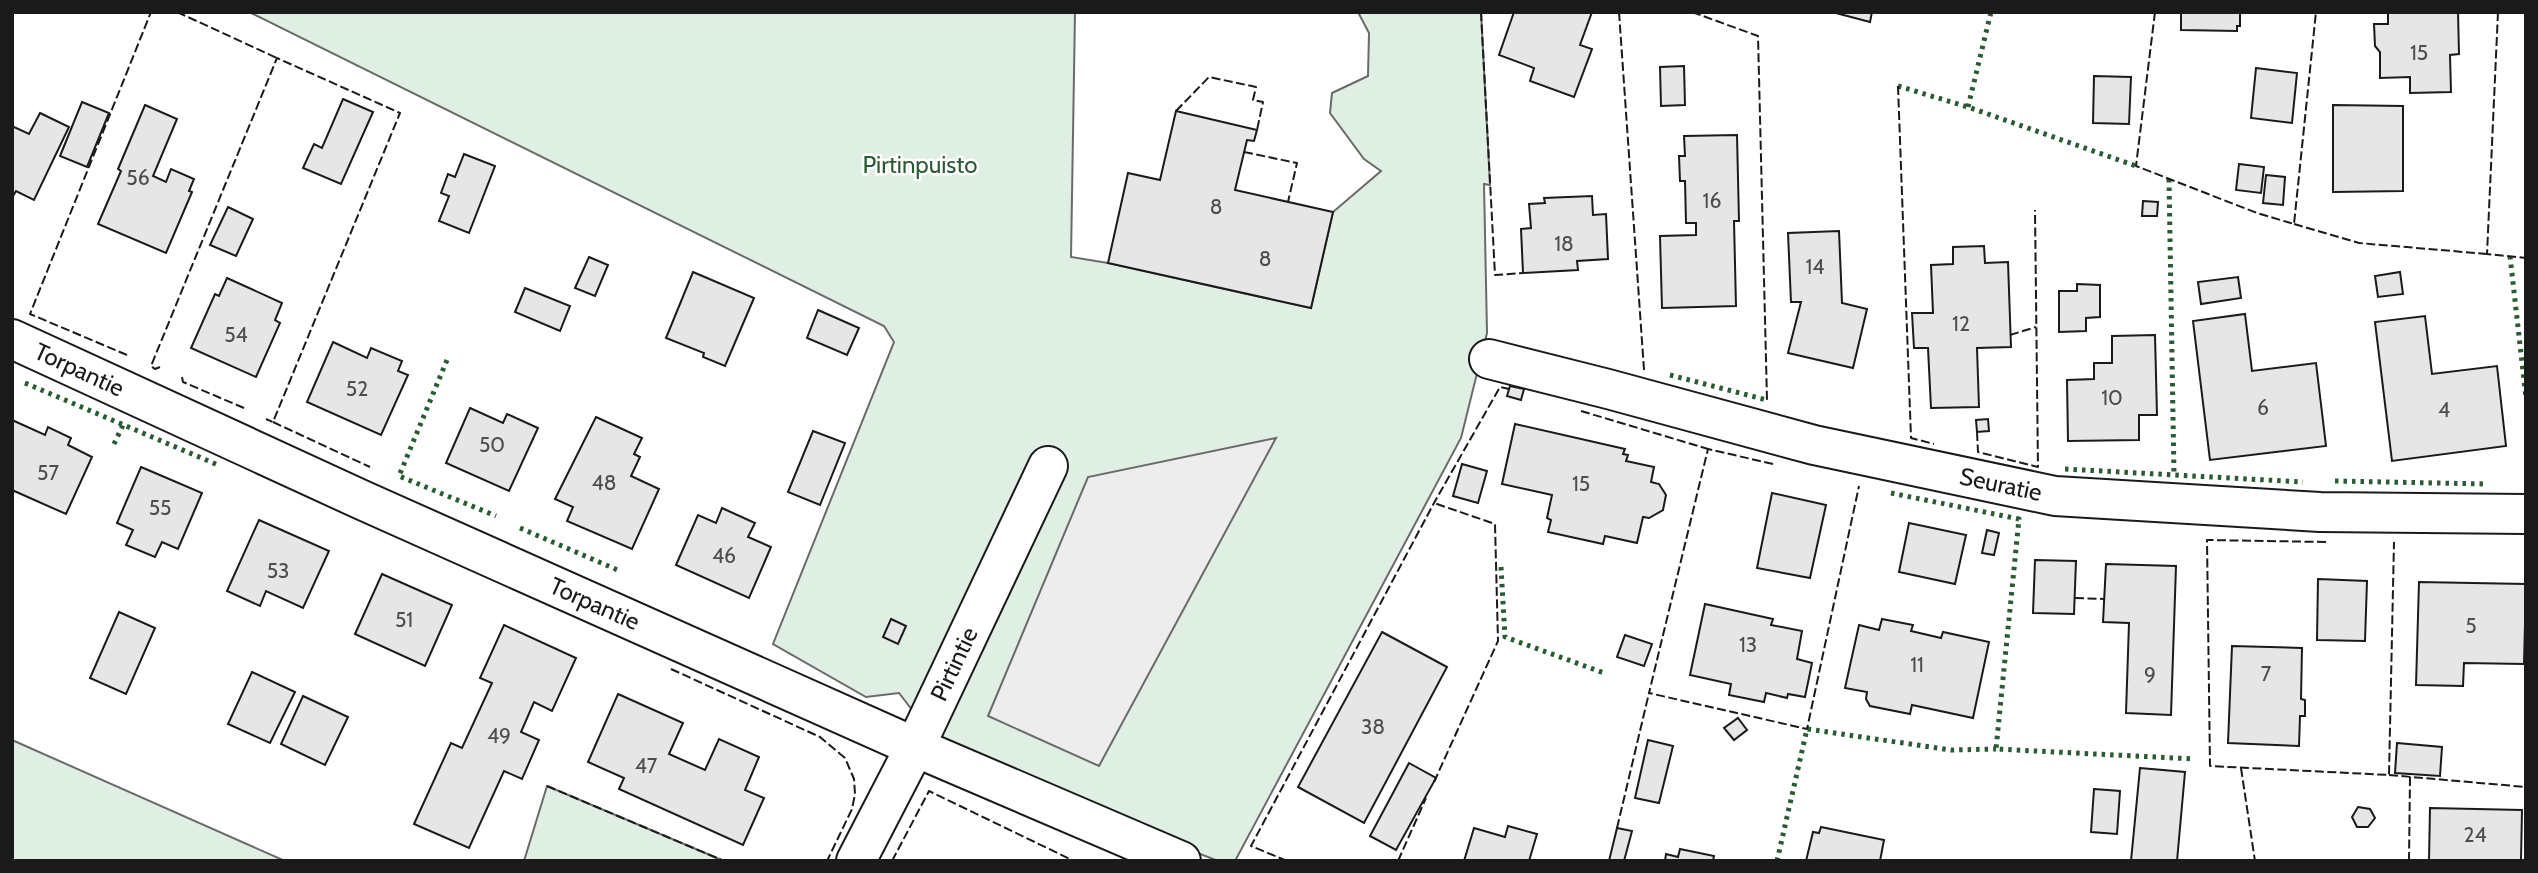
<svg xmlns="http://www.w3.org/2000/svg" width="2538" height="873" viewBox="0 0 2538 873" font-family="Cabin,sans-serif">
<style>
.green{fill:#e0efe3;stroke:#6a6a6a;stroke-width:2}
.parking{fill:#ededed;stroke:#6a6a6a;stroke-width:2}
.building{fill:#e6e6e6;stroke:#1a1a1a;stroke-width:2}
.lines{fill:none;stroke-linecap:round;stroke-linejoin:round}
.minor-casing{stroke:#1a1a1a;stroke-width:42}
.minor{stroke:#fff;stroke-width:38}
.hedge{stroke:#2b5a34;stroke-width:5;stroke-dasharray:3.5 5;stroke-linecap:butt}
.fence{stroke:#1a1a1a;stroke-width:2;stroke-dasharray:9 3.5;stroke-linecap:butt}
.labels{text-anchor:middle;stroke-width:5;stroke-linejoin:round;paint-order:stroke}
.number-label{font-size:21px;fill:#4d4d4d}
.park-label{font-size:24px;fill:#2b5a34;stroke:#fff}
.street-label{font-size:24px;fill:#1a1a1a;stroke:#fff}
</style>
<rect width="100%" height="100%" fill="#fff"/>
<!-- green -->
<g class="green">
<path d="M 249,12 L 1075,12 L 1071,257 L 1108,263 L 1311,308 L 1333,212 L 1381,171 L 1364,159 L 1330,113 L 1332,93 L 1368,76 L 1369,33 L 1358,12 L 1481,12 L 1490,185 L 1484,184 L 1487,333 L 1461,438 L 1235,861 L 1218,861 L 1078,806 L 943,750 L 899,693 L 866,697 L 773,644 L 894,342 L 884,326 Z"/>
<path d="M 12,740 L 285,861 L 12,861 Z"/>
<path d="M 547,786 L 724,861 L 524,861 Z"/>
</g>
<!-- parking -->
<path class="parking" d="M 1276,438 L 1099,766 L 988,716 L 1088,477 Z"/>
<!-- building -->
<g class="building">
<path d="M 1514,12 L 1592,12 L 1580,45 L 1592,49 L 1574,97 L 1530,81 L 1534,68 L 1499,55 Z"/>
<path d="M 1832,12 L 1872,12 L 1870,22 Z"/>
<path d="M 2181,12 L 2240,12 L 2240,26 L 2237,26 L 2237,31 L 2181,30 Z"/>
<path d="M 2388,12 L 2458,12 L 2459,54 L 2450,55 L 2451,92 L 2410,93 L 2410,77 L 2380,78 L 2380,52 L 2375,46 L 2374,24 L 2388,24 Z"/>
<path d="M 1684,66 L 1685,105 L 1661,106 L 1660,67 Z"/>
<path d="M 2256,68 L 2297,73 L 2292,123 L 2251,118 Z"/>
<path d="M 2094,76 L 2131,77 L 2129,124 L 2093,123 Z"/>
<path d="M 343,99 L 373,112 L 341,184 L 303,168 L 314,144 L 322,148 Z"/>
<path d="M 82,102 L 109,113 L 87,167 L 60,156 Z"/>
<path d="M 145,105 L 177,119 L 153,176 L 166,182 L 171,169 L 194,179 L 189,191 L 192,192 L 166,253 L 98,224 L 121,171 L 118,169 Z"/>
<path d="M 2333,105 L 2403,106 L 2403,191 L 2333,192 Z"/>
<path d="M 1176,111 L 1257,130 L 1254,141 L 1247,140 L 1235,190 L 1333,212 L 1311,308 L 1108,263 L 1128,173 L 1160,180 Z"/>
<path d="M 40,113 L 69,127 L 34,200 L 16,191 L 12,198 L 12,126 L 29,134 Z"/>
<path d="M 1737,135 L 1739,221 L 1734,221 L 1736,306 L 1662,308 L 1660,236 L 1696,235 L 1696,223 L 1686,223 L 1685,181 L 1680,181 L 1679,156 L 1685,156 L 1684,136 Z"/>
<path d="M 464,154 L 495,166 L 469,233 L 439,221 L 449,196 L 441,193 L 448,174 L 455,177 Z"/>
<path d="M 2239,164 L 2264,167 L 2261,193 L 2236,190 Z"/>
<path d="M 2266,175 L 2285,177 L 2283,205 L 2263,203 Z"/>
<path d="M 1592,196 L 1593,215 L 1606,214 L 1608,259 L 1577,261 L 1578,270 L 1523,273 L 1521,229 L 1531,228 L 1529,204 L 1545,203 L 1544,198 Z"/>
<path d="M 2143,201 L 2158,202 L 2157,216 L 2142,216 Z"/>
<path d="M 228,207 L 253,219 L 236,256 L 210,245 Z"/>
<path d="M 1839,231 L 1842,303 L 1867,309 L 1853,368 L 1788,353 L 1801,302 L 1791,302 L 1788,233 Z"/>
<path d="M 1984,246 L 1985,263 L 2008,262 L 2011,347 L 1977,348 L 1979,407 L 1931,408 L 1928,348 L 1914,348 L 1912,313 L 1933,313 L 1931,265 L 1953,264 L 1953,247 Z"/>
<path d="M 589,257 L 608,265 L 595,296 L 575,288 Z"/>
<path d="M 693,272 L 754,298 L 725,366 L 703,357 L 704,353 L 666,338 Z"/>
<path d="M 2400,272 L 2403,294 L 2378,297 L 2375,276 Z"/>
<path d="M 2238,277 L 2241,298 L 2201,304 L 2198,282 Z"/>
<path d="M 227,278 L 282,303 L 275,320 L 280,323 L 256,377 L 191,348 L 215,294 L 219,296 Z"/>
<path d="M 2077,284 L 2100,285 L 2100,317 L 2086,318 L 2086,331 L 2059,332 L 2059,291 L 2077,291 Z"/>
<path d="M 525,288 L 570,306 L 560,331 L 515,312 Z"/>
<path d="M 818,310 L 859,328 L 847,355 L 807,338 Z"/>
<path d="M 2245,314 L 2252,371 L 2316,363 L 2326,446 L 2210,460 L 2193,321 Z"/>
<path d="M 2425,316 L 2432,374 L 2497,366 L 2506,446 L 2392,461 L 2375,322 Z"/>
<path d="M 2155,335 L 2157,415 L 2139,415 L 2139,440 L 2068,441 L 2067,380 L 2094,379 L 2094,363 L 2112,363 L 2112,336 Z"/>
<path d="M 333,342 L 367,358 L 371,348 L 402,361 L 398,371 L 408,375 L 381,435 L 307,402 Z"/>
<path d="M 1510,386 L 1524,389 L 1521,400 L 1507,396 Z"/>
<path d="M 470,408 L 503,423 L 507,414 L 538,428 L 509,491 L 446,463 Z"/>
<path d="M 596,417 L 642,438 L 634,454 L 640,457 L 631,476 L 659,489 L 632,549 L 567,521 L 573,507 L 555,499 Z"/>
<path d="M 1988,419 L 1989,431 L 1977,432 L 1976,420 Z"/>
<path d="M 12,420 L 45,435 L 48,427 L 71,438 L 68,445 L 92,457 L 66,514 L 12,490 Z"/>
<path d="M 1515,424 L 1625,449 L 1623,454 L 1628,455 L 1626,461 L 1654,467 L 1651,482 L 1659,484 L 1666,495 L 1663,510 L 1649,518 L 1643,517 L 1637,543 L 1605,536 L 1603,544 L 1548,532 L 1551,520 L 1547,518 L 1552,495 L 1502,484 Z"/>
<path d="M 813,431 L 845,443 L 820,505 L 788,492 Z"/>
<path d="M 1462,464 L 1487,471 L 1478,503 L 1453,496 Z"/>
<path d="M 141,467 L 202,493 L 178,549 L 162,542 L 155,557 L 126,545 L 133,530 L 117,523 Z"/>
<path d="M 1772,493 L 1826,505 L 1810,578 L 1757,568 Z"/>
<path d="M 722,508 L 755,523 L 748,537 L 771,547 L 749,598 L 676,565 L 698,515 L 716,523 Z"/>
<path d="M 259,520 L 329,551 L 303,608 L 266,591 L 260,606 L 227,591 Z"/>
<path d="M 1909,523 L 1966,535 L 1955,584 L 1899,572 Z"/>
<path d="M 1987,530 L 1999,533 L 1994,555 L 1982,553 Z"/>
<path d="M 2035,560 L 2076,561 L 2074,614 L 2033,613 Z"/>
<path d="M 2106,564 L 2176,566 L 2171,715 L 2126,713 L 2129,623 L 2103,622 Z"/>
<path d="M 382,574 L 452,605 L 425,666 L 355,634 Z"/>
<path d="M 2318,579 L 2367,581 L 2365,641 L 2317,640 Z"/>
<path d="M 2419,582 L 2526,584 L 2524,664 L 2464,663 L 2463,686 L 2416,685 Z"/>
<path d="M 1705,604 L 1773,619 L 1771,625 L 1802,631 L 1797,659 L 1812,663 L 1805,697 L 1788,694 L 1787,698 L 1766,693 L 1764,702 L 1729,695 L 1731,684 L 1690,675 Z"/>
<path d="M 119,612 L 155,628 L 126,694 L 90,678 Z"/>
<path d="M 891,619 L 906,626 L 898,644 L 883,637 Z"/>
<path d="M 1882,619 L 1913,625 L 1911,631 L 1941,638 L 1943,632 L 1989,642 L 1973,718 L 1912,705 L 1910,714 L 1870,706 L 1866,699 L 1867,692 L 1845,688 L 1859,625 L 1879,630 Z"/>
<path d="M 504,625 L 576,658 L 552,711 L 534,702 L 521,732 L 539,740 L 522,779 L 504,771 L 469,848 L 414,824 L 451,743 L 462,748 L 492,683 L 480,678 Z"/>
<path d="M 1382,632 L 1447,667 L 1364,823 L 1298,787 Z"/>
<path d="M 1625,635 L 1652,644 L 1644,666 L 1617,657 Z"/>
<path d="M 2232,646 L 2302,648 L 2301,699 L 2305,700 L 2305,716 L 2300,716 L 2299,746 L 2228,743 Z"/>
<path d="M 252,672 L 295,692 L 270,743 L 228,724 Z"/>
<path d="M 618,694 L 683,723 L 669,754 L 705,770 L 719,739 L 759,757 L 745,790 L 764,798 L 743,845 L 619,789 L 624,778 L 588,762 Z"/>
<path d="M 303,696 L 348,717 L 325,765 L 281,744 Z"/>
<path d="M 1738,718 L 1747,730 L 1734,740 L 1724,728 Z"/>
<path d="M 1648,740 L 1673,746 L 1659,803 L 1635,798 Z"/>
<path d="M 2397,743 L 2442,747 L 2440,776 L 2395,773 Z"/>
<path d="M 1409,763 L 1436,778 L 1396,850 L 1370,836 Z"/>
<path d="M 2140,768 L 2185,772 L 2177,861 L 2131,861 Z"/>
<path d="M 2094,789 L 2120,791 L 2117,834 L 2091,832 Z"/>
<path d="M 2358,807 L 2370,809 L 2375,818 L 2368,827 L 2357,827 L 2352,817 Z"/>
<path d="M 2430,808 L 2522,810 L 2521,861 L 2429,861 Z"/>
<path d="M 1508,826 L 1537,834 L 1529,861 L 1464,861 L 1474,828 L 1505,837 Z"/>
<path d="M 1821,827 L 1884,840 L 1880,861 L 1806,861 L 1813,832 L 1819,833 Z"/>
<path d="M 1617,828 L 1632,831 L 1624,861 L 1609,861 Z"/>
<path d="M 1680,849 L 1714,856 L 1713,861 L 1665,861 L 1666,854 L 1678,857 Z"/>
</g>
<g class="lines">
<defs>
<g id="minor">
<path id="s1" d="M 12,339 L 362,500 L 915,747 L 1181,861"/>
<path id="s2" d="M 1489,359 L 1608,389 L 1814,445 L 2055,496 L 2320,512 L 2526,514"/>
<path id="s3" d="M 856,861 L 915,747 L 1048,466"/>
</g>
</defs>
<!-- minor casing -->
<use href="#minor" class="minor-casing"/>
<!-- minor -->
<use href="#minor" class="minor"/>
<!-- hedge -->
<g class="hedge">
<path d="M 1898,86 L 1968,107 L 2136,166"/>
<path d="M 1968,107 L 1991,12"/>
<path d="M 2169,179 L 2174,475"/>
<path d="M 2510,256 L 2526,398"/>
<path d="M 447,360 L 399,476 L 496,516"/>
<path d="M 1670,375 L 1767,400"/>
<path d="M 25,383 L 218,465"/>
<path d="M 114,444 L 123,425"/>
<path d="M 2065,469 L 2303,482"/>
<path d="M 2335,481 L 2486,484"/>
<path d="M 1891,493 L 2019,519 L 1996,749 L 2195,759"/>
<path d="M 520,528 L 620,571"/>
<path d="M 1501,567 L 1505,637 L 1604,673"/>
<path d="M 1777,861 L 1807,729 L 1951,750 L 1996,749"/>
</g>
<!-- fence -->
<g class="fence">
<path d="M 177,12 L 277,58"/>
<path d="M 1481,12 L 1495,275 L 1523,273"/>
<path d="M 1619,12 L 1644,370"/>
<path d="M 1692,12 L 1758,36 L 1767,400"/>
<path d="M 2155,12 L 2136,166 L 2257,213 L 2294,224 L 2316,12"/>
<path d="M 2498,12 L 2487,254 L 2526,258"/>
<path d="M 1898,86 L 1911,438 L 1934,444"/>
<path d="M 1176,111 L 1209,77 L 1256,87 L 1253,100 L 1263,102 L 1257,130"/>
<path d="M 1244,152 L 1297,163 L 1288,202"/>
<path d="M 2294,224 L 2359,243 L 2487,254"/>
<path d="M 2010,335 L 2036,327"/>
<path d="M 127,355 L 30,314 L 151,12"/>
<path d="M 160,367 L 155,369 L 151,366 L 277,58 L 400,113 L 273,422 L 266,419"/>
<path d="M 182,377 L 183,382 L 244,408"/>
<path d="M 1581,411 L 1708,449"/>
<path d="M 273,422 L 370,467"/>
<path d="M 1977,432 L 1978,452 L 2038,467 L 2035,210"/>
<path d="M 1773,464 L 1708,449 L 1649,693 L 1807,729 L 1859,486"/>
<path d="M 2326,542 L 2207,540 L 2210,766 L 2389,775 L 2394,542"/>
<path d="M 2075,598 L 2104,599"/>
<path d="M 671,669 L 820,737 L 845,758 L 854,779 L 855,794 L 852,809 L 827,861"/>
<path d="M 2241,768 L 2255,861"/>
<path d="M 2389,775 L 2526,787"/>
<path d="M 1434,782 L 1498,641 L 1495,524 L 1434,503"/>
<path d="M 547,786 L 724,861"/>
<path d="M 1617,828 L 1649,693"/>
<path d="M 892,861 L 929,791 L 1074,861"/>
<path d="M 1287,861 L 1251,846 L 1434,503 L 1500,387 L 1509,389"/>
<path d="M 1398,861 L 1426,798"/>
<path d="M 2409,861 L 2410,777"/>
</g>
</g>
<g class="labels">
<!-- number labels -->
<g class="number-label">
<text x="2419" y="60">15</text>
<text x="138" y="185">56</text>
<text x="1712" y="208">16</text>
<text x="1216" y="214">8</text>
<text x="1564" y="251">18</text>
<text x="1265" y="266">8</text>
<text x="1815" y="274">14</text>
<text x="1961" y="331">12</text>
<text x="236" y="342">54</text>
<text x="357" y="396">52</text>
<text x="2112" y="405">10</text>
<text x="2263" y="415">6</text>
<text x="2444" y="417">4</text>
<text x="492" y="452">50</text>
<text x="48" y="480">57</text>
<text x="604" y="490">48</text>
<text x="1581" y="491">15</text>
<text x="160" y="515">55</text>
<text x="724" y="563">46</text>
<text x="278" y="578">53</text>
<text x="404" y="627">51</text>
<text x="2471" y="633">5</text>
<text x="1748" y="652">13</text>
<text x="1917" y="672">11</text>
<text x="2266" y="681">7</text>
<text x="2150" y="682">9</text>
<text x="1373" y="734">38</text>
<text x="499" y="743">49</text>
<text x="646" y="773">47</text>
<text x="2475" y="842">24</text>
</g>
<!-- park labels -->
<g class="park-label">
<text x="920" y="173">Pirtinpuisto</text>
</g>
<!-- street labels -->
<g class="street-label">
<text dy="8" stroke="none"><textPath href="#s1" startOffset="74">Torpantie</textPath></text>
<text dy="8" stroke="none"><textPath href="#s2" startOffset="527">Seuratie</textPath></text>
<text dy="8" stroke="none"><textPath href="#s1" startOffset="640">Torpantie</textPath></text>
<text dy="8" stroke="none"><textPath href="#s3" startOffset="220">Pirtintie</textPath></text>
</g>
</g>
<!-- border -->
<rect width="2538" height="873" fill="none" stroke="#1a1a1a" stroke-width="28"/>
</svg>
